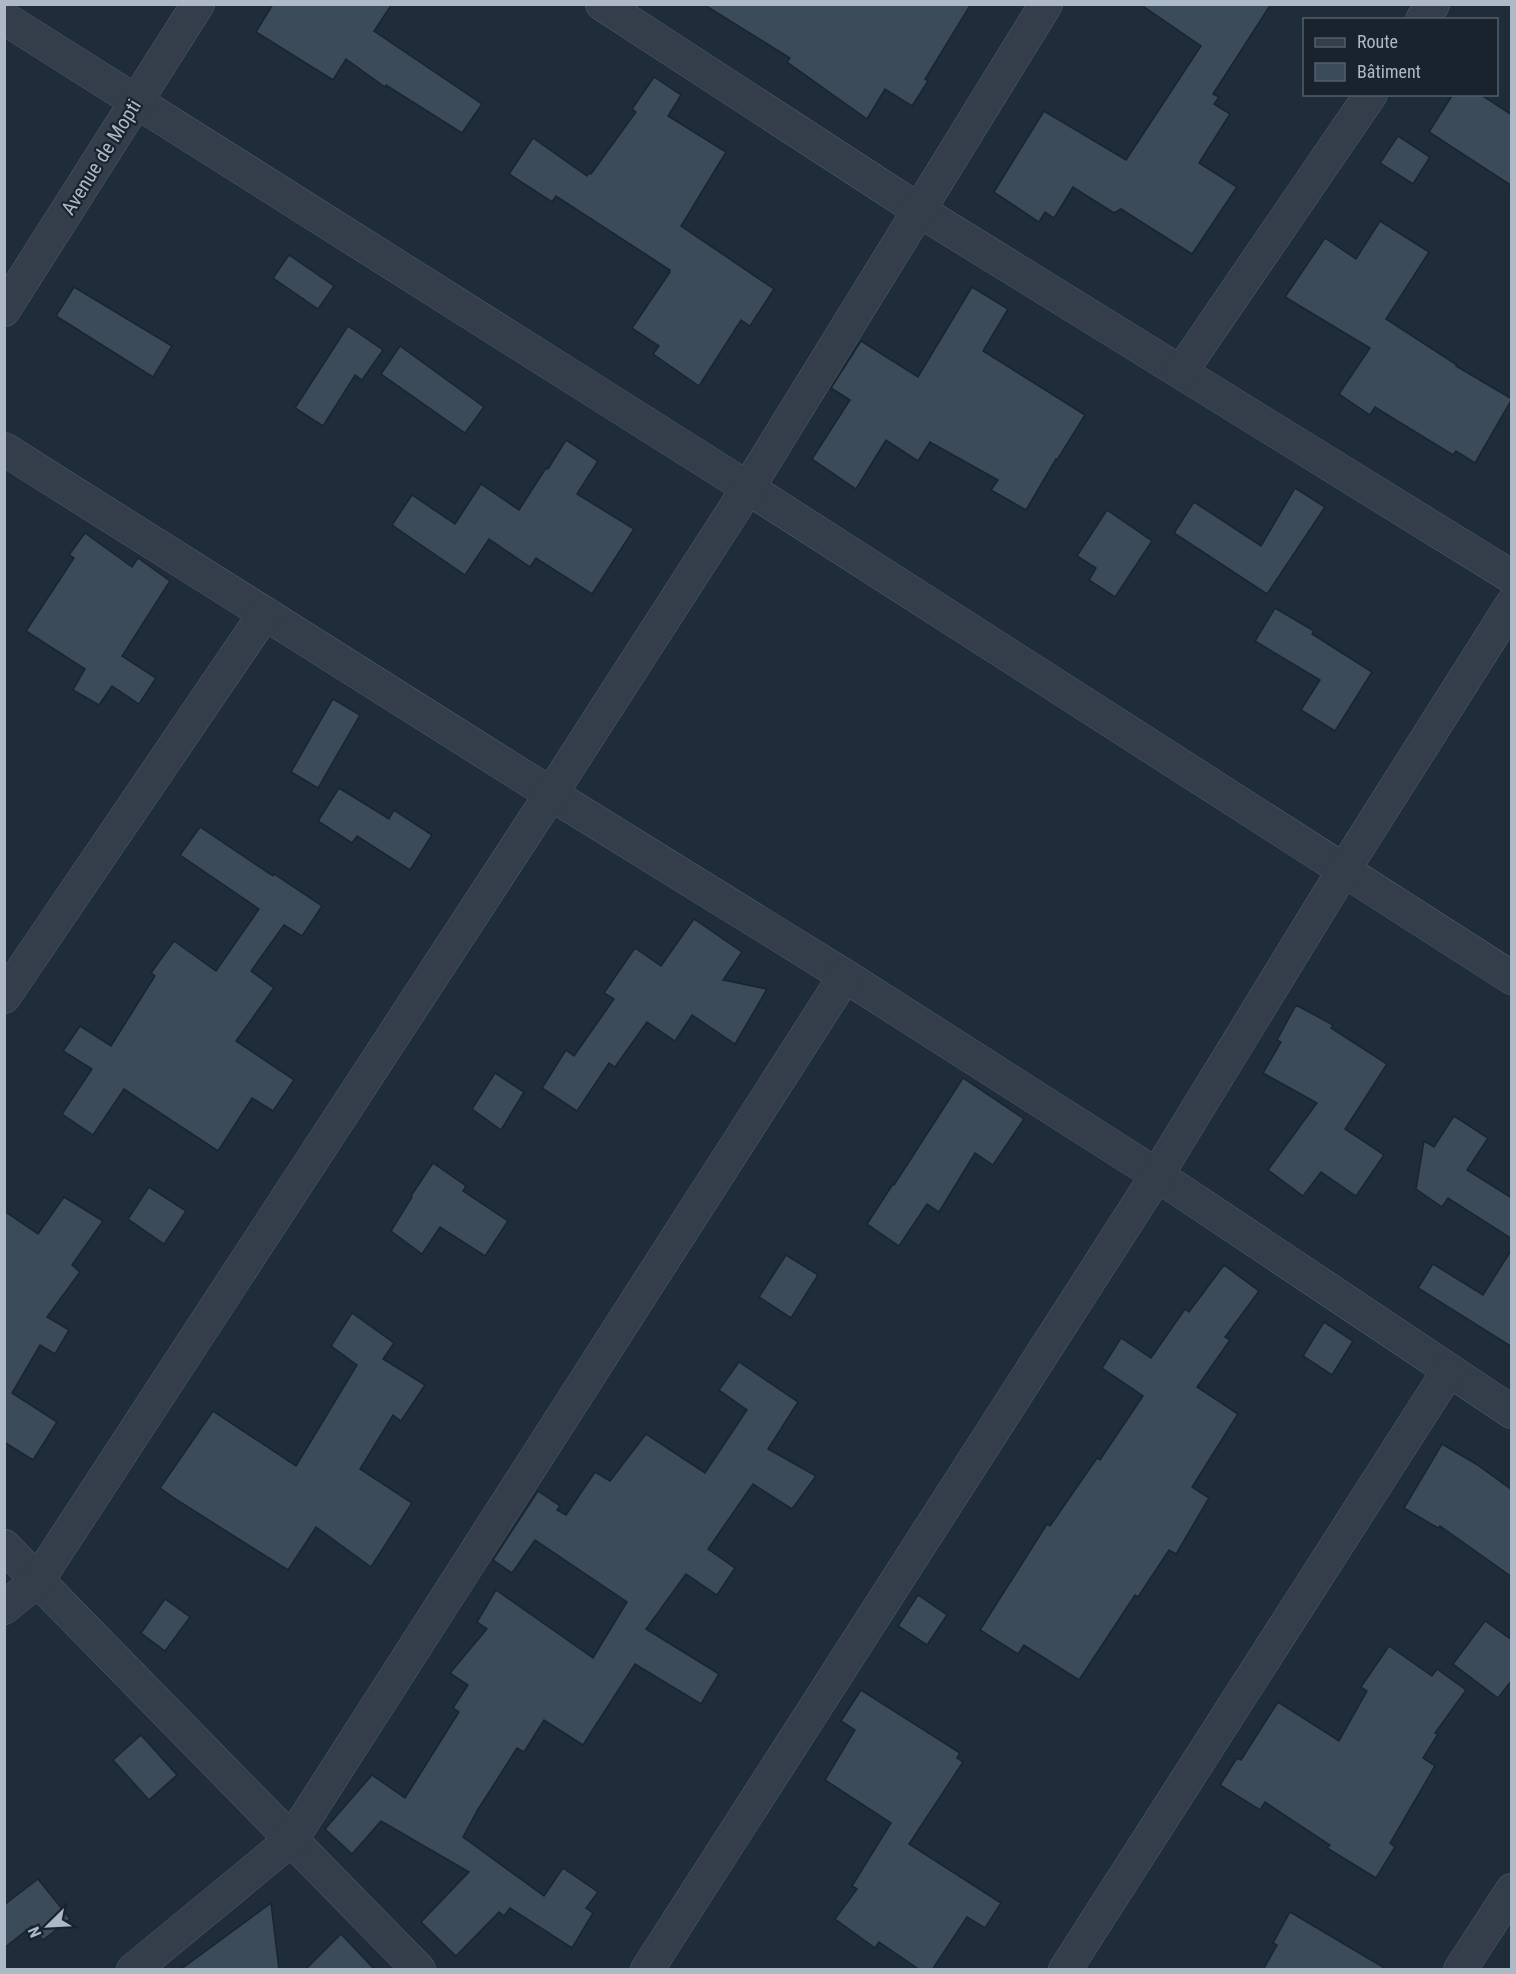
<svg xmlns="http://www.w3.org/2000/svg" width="1516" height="1974" viewBox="0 0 1516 1974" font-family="'Roboto Condensed',sans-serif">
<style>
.building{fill:#3b4b59;stroke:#1b2530;stroke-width:1.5}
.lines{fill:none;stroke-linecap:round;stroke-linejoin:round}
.minor-casing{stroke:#515c67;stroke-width:34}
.minor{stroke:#333e4a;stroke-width:33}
.labels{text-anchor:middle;stroke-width:4.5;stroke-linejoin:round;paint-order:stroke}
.street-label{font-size:20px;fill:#adb9c6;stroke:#19232e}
</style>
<rect width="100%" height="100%" fill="#1f2c39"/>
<!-- building -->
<g class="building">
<path d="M 273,4 L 392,4 L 374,31 L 482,104 L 462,133 L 386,85 L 385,87 L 346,59 L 333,80 L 256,32 Z"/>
<path d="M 703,4 L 971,4 L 925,79 L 928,81 L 912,106 L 885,89 L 867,119 L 787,62 L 790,58 Z"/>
<path d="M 1140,4 L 1271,4 L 1213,94 L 1219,97 L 1214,104 L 1230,114 L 1199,163 L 1237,187 L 1192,254 L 1121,209 L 1114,213 L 1073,187 L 1054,218 L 1045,212 L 1039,222 L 994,192 L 1044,111 L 1126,160 L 1201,46 Z"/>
<path d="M 654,77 L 681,95 L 668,116 L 726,152 L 681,226 L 774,289 L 750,326 L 741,320 L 699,386 L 653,354 L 659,346 L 632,328 L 670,272 L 669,271 L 670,270 L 556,196 L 552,202 L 509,174 L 533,138 L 587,176 L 589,173 L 591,174 L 636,112 L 632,109 Z"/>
<path d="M 1453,94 L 1480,94 L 1512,115 L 1512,186 L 1429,132 Z"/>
<path d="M 1398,136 L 1430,157 L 1413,184 L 1380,163 Z"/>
<path d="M 1380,221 L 1429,252 L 1386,319 L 1457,365 L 1456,366 L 1512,399 L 1475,463 L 1456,451 L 1453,455 L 1375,407 L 1370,415 L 1339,394 L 1370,348 L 1285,297 L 1325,238 L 1356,259 Z"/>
<path d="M 289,255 L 334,286 L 318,309 L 273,278 Z"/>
<path d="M 74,287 L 172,346 L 153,377 L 56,316 Z"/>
<path d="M 972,287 L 1008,309 L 983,351 L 1085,415 L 1057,460 L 1056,459 L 1026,510 L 991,490 L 998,480 L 930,442 L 918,461 L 886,440 L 856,489 L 812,459 L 850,400 L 831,388 L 861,341 L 918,377 Z"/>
<path d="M 348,326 L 383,350 L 362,380 L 355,375 L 323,426 L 295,408 Z"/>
<path d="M 400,346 L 484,407 L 465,433 L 381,374 Z"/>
<path d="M 566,440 L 598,461 L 577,494 L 634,529 L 592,594 L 536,558 L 530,567 L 489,539 L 465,575 L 392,525 L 412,495 L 455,524 L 481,484 L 519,510 L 546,468 L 548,469 Z"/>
<path d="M 1295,488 L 1325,507 L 1267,594 L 1174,533 L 1194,502 L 1261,546 Z"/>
<path d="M 1107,510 L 1152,541 L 1115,597 L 1089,580 L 1096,568 L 1077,556 Z"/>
<path d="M 85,533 L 132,567 L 138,558 L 170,581 L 122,656 L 156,678 L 139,704 L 112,686 L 99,705 L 73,690 L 85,669 L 26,631 L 74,558 L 69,555 Z"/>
<path d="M 1275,608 L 1314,631 L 1312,634 L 1372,672 L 1335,731 L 1301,710 L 1320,680 L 1255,641 Z"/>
<path d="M 333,699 L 360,715 L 318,788 L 291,772 Z"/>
<path d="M 339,788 L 389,819 L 394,810 L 432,835 L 410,870 L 357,836 L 352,843 L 318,821 Z"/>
<path d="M 200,827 L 273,876 L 274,874 L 322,906 L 302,936 L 284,925 L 251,971 L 274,988 L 236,1041 L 294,1080 L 273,1111 L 252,1098 L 218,1151 L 124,1089 L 93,1135 L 62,1114 L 92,1069 L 63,1051 L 80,1026 L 111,1046 L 155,976 L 151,973 L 174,941 L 216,971 L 259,909 L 180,855 Z"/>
<path d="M 694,919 L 742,952 L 723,980 L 767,989 L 735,1044 L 692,1015 L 675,1041 L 647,1022 L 615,1067 L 609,1063 L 577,1111 L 542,1088 L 566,1050 L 574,1056 L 614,999 L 604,993 L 635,948 L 661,966 Z"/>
<path d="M 1296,1005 L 1333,1025 L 1331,1028 L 1387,1064 L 1345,1129 L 1384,1155 L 1356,1196 L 1321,1172 L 1303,1196 L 1268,1170 L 1317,1103 L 1263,1073 L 1281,1042 L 1277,1040 Z"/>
<path d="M 495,1073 L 524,1092 L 501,1130 L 472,1109 Z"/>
<path d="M 963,1078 L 1024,1119 L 993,1165 L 975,1153 L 939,1212 L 927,1204 L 899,1246 L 867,1224 L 893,1184 L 894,1185 Z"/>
<path d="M 1454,1116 L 1488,1138 L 1467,1170 L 1512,1198 L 1512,1239 L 1448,1198 L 1442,1207 L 1416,1189 L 1424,1141 L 1434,1147 Z"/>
<path d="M 433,1163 L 466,1186 L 463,1191 L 508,1221 L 485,1256 L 440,1227 L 422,1254 L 391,1231 L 412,1197 L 411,1196 Z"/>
<path d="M 149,1187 L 186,1211 L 164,1244 L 128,1219 Z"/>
<path d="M 64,1197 L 103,1221 L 72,1265 L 80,1272 L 47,1317 L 69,1330 L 55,1354 L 40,1345 L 12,1393 L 57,1422 L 33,1460 L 4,1442 L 4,1211 L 38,1234 Z"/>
<path d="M 1512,1249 L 1512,1347 L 1418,1288 L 1433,1264 L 1483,1295 Z"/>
<path d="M 786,1255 L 818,1275 L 791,1318 L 759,1297 Z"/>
<path d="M 1224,1265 L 1259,1291 L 1225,1337 L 1230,1340 L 1197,1387 L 1238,1414 L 1192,1487 L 1209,1498 L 1176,1554 L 1169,1550 L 1138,1597 L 1135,1595 L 1079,1680 L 1024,1645 L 1018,1654 L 980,1630 L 1047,1524 L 1050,1526 L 1097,1458 L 1100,1460 L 1143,1396 L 1102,1368 L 1121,1338 L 1151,1358 L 1185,1309 L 1189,1312 Z"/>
<path d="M 352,1313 L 394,1343 L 383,1359 L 425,1385 L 401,1421 L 393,1415 L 360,1469 L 412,1503 L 371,1567 L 316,1527 L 288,1570 L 177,1500 L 160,1488 L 213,1411 L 296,1466 L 357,1365 L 331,1346 Z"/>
<path d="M 1324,1322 L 1353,1341 L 1332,1375 L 1303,1356 Z"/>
<path d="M 739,1362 L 798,1402 L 768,1449 L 816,1476 L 792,1509 L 753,1484 L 708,1549 L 735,1568 L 717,1595 L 686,1574 L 646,1629 L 719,1674 L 701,1704 L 635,1664 L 583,1745 L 544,1720 L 524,1752 L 517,1748 L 477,1811 L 463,1837 L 544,1896 L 563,1868 L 598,1892 L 586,1908 L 593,1913 L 572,1948 L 510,1908 L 504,1916 L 499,1912 L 456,1956 L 421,1922 L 469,1872 L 381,1821 L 352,1854 L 325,1829 L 372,1775 L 405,1798 L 459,1712 L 453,1708 L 468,1685 L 450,1673 L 487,1629 L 477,1622 L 496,1590 L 593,1658 L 627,1602 L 535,1540 L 512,1573 L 493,1560 L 538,1491 L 560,1506 L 557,1510 L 566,1515 L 595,1472 L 610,1481 L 646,1434 L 705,1473 L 747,1410 L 719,1390 Z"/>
<path d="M 1442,1444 L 1476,1464 L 1512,1490 L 1512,1577 L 1440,1526 L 1438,1528 L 1404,1508 Z"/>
<path d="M 918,1595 L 947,1615 L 927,1645 L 898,1626 Z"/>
<path d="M 165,1599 L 190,1617 L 165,1651 L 141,1633 Z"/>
<path d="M 1485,1621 L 1512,1640 L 1512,1680 L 1498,1698 L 1453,1664 Z"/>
<path d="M 1389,1646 L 1432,1676 L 1437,1669 L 1466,1690 L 1435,1733 L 1438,1734 L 1423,1758 L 1435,1766 L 1390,1843 L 1395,1847 L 1376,1878 L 1327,1848 L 1330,1845 L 1265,1802 L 1260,1810 L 1220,1785 L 1237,1758 L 1241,1760 L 1278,1702 L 1339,1741 L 1367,1691 L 1361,1687 Z"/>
<path d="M 861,1690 L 960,1753 L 957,1758 L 963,1762 L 909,1844 L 1001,1903 L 985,1928 L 967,1917 L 932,1970 L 920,1970 L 879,1942 L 875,1948 L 835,1919 L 857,1889 L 852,1886 L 891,1823 L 825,1780 L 855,1730 L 841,1721 Z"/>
<path d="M 141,1735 L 177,1775 L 149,1800 L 113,1760 Z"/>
<path d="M 38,1879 L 70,1919 L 43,1940 L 32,1926 L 4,1948 L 4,1905 Z"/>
<path d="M 271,1903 L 279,1970 L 180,1970 Z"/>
<path d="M 1290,1912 L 1388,1970 L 1263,1970 L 1277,1945 L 1273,1943 Z"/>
<path d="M 341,1934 L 375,1970 L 306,1969 Z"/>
</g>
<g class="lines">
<defs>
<g id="minor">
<path d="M 602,4 L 920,211 L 1512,577"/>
<path d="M 4,18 L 748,488 L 1512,978"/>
<path d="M 1422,20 L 1433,4"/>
<path d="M 4,310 L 198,4"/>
<path d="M 1181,372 L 1371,94"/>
<path d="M 4,449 L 551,794 L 845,976 L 1157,1175 L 1512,1412"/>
<path d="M 4,997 L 265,613"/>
<path d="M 4,1546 L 419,1970"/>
<path d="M 4,1608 L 38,1580 L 551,794 L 748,488 L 1046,4"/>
<path d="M 133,1970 L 292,1839 L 845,976"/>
<path d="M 647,1970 L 1157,1175 L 1343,871 L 1512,604"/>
<path d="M 1065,1970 L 1449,1370"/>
<path d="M 1460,1970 L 1512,1890"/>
</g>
</defs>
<!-- minor casing -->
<use href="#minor" class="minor-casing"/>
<!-- minor -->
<use href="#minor" class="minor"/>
</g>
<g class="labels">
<!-- street labels -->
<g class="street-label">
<text transform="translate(101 157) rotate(-58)" y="7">Avenue de Mopti</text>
</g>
</g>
<!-- border -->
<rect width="1516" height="1974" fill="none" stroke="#adb9c6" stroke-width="12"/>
<!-- legend -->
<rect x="1303" y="18" width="195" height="78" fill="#19232e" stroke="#545f6b" stroke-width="1.5"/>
<rect x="1315" y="38" width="30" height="9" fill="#333e4a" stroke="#545f6b" stroke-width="1.5"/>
<text x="1357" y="48" font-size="18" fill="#adb9c6">Route</text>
<rect x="1315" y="63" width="30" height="18" fill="#3b4b59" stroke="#545f6b" stroke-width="1.5"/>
<text x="1357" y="78" font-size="18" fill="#adb9c6">Bâtiment</text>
<!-- north arrow -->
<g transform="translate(48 1926) rotate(246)" stroke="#19232e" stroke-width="4.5" paint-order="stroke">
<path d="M0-4.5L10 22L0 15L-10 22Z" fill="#adb9c6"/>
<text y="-9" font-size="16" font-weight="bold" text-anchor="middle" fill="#adb9c6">N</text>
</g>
</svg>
